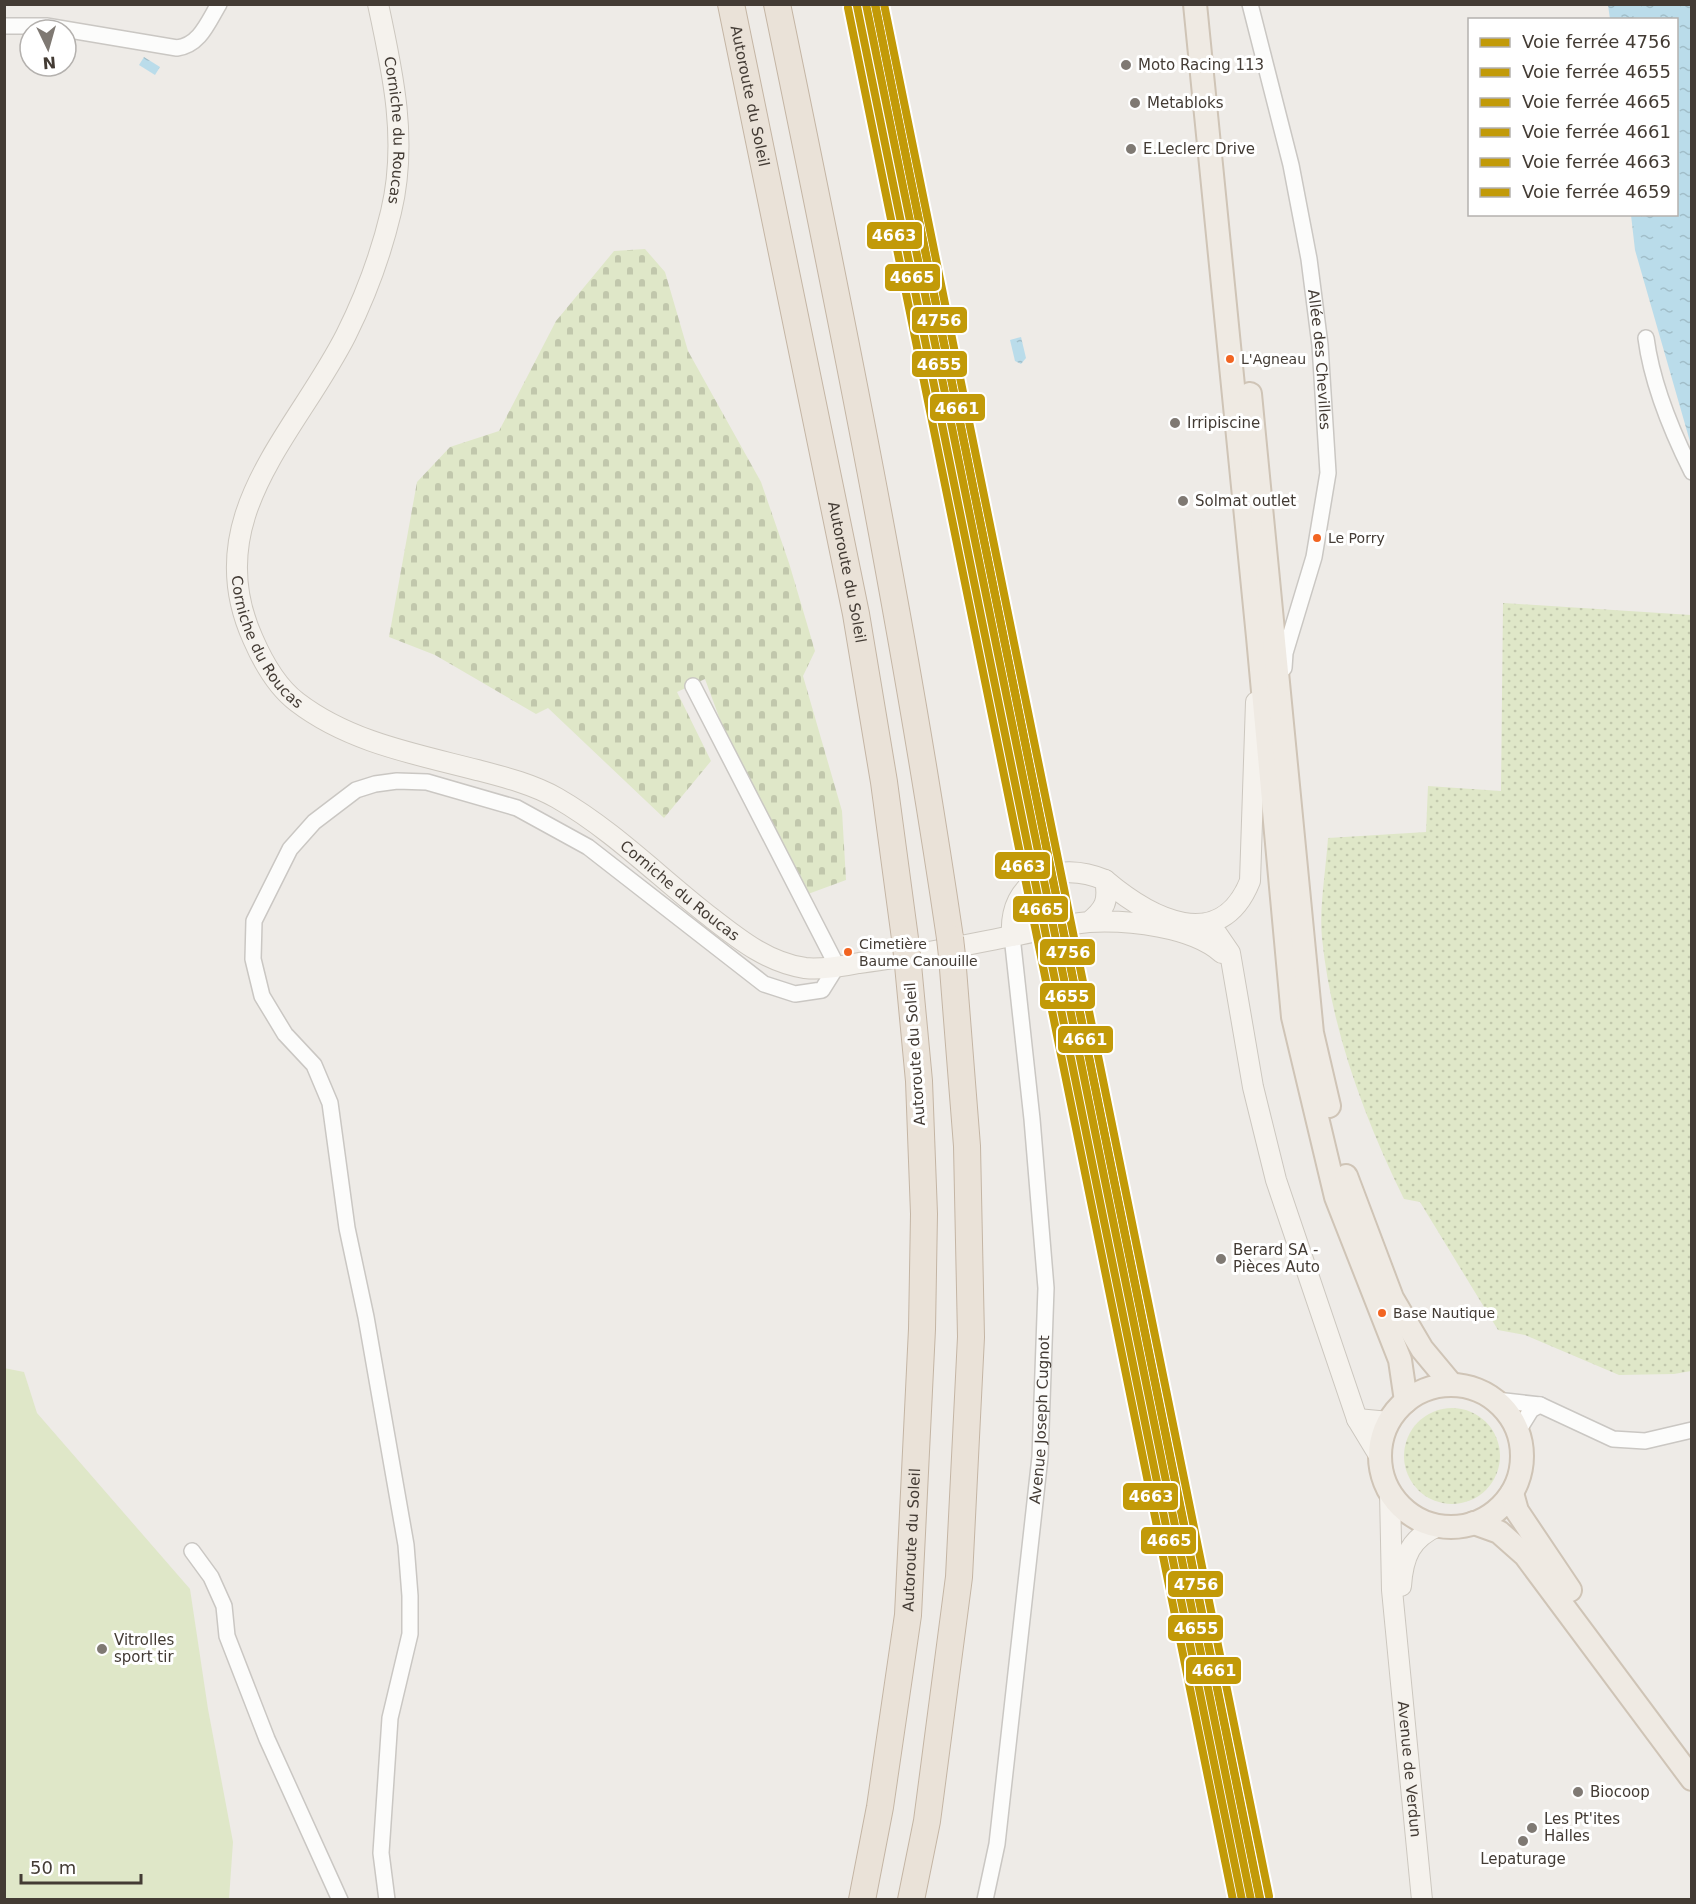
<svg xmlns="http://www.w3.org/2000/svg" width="1696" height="1904" viewBox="0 0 1696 1904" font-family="'DejaVu Sans',sans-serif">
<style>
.grass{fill:url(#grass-dots)}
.cemetery{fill:url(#cemetery-stones)}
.pitch{fill:#dfe7c8}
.water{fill:url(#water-ripples)}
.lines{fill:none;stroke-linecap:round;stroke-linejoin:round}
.street-casing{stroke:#cac7c3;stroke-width:18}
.secondary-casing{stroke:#ccc7bf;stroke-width:22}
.primary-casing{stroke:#cfc4b6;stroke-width:26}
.highway-casing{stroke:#c4b5a4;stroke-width:28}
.street{stroke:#fcfcfb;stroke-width:15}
.secondary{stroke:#f5f2ed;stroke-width:20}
.primary{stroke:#efeae3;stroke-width:22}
.highway{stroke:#eae2d8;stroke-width:26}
.highway-bridge-casing{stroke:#c4b5a4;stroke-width:28;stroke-linecap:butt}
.highway-bridge{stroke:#eae2d8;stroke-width:26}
.rail-1-casing{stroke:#fff;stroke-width:12}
.rail-2-casing{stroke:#fff;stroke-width:12}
.rail-3-casing{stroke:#fff;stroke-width:12}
.rail-4-casing{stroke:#fff;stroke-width:12}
.rail-5-casing{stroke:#fff;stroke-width:12}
.rail-6-casing{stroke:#fff;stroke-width:12}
.rail-1{stroke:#c29a08;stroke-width:8}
.rail-2{stroke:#c29a08;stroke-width:8}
.rail-3{stroke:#c29a08;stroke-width:8}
.rail-4{stroke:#c29a08;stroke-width:8}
.rail-5{stroke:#c29a08;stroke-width:8}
.rail-6{stroke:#c29a08;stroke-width:8}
.poi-dot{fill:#7f7973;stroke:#fff;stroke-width:2}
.bus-dot{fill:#f26522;stroke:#fff;stroke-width:2}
.labels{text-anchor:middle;stroke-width:6;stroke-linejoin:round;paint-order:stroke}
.bus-label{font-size:14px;fill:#433b34;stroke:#fff;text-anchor:start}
.poi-label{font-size:15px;fill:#433b34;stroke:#fff;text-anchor:start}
.street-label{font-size:15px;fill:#433b34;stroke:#fff}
.line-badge{stroke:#fff;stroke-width:2}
.badge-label{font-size:16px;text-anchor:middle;font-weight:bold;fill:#fff}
</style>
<defs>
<pattern id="grass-dots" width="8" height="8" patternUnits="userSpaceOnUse" patternTransform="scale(1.5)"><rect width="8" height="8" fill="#dfe7c8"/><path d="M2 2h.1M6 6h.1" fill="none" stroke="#c1c7ac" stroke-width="1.8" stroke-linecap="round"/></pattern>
<pattern id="cemetery-stones" width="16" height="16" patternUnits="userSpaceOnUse" patternTransform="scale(1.5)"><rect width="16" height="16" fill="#dfe7c8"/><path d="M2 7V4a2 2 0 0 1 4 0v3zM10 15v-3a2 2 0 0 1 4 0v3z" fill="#c1c7ac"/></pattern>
<pattern id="water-ripples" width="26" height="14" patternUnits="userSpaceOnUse" patternTransform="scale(1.5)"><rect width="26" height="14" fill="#badcea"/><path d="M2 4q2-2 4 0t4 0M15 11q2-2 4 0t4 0" fill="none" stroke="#a1bec9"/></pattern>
</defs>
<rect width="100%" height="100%" fill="#eeebe7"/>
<!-- grass -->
<g class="grass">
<path d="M 1503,603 L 1691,615 L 1691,1371 L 1674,1374 L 1619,1375 L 1525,1335 L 1498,1330 L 1420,1202 L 1404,1199 C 1364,1118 1331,1028 1322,938 C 1319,908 1326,869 1328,838 L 1426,832 L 1428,786 L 1501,791 Z"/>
<circle cx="1452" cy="1456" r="48"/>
</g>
<!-- cemetery -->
<path class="cemetery" d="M 645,249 L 665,272 L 688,351 L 761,482 L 789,563 L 815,651 L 803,676 L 842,811 L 846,880 L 808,894 L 722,725 L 705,679 L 677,692 L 711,761 L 664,818 L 548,708 L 536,714 L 435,655 L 389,637 L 417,482 L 450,447 L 499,431 L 556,321 L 614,251 Z"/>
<!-- pitch -->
<path class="pitch" d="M 4,1368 L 24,1372 L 37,1413 L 190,1589 L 208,1709 L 233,1842 L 229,1899 L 5,1899 Z"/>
<!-- water -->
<g class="water">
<path d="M 1608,5 L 1691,5 L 1691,445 L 1635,250 L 1631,215 L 1676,214 L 1676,20 L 1610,19 Z"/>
<path d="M 144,57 L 160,67 L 155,75 L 139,65 Z"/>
<path d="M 1021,337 L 1026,358 L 1021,364 L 1015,361 L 1010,340 Z"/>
</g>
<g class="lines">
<defs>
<g id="street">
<path id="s1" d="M 1250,4 L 1291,165 L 1309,259 L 1320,345 L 1328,473 L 1314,557 L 1285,653 L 1284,668"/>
<path d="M 4,26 L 46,26 L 177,48 C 200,45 208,22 219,4"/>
<path d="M 1646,338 C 1652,384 1671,430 1692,472"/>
<path d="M 1496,1400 L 1540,1405 L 1613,1439 L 1645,1441 L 1692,1430"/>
<path d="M 1518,1431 L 1531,1410 L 1540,1405"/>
<path d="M 192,1551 L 211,1577 L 224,1606 L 227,1636 L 267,1739 L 340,1900"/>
<path d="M 387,1900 L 381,1853 L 390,1718 L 410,1634 L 410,1596 L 406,1545 L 366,1317 L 347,1228 L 330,1103 L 314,1065 L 285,1034 L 262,996 L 253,959 L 254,921 L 290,849 L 314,822 L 356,790 L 375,784 L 397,781 L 427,782 L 517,808 L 588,847 L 764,984 L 795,994 L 822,990 L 837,966 L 693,686"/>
<path id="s2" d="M 985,1900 L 997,1844 L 1040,1457 L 1046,1288 L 1032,1119 L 1012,936"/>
</g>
<g id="secondary">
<path id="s3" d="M 378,4 C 393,73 408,142 391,212 C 381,254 365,297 346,335 C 296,434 198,518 253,639 C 263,662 277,687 297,702 C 349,742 415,754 477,770 C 504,777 532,784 557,798 C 611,829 656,874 704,912 C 735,936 765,962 805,968 C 822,970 842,966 859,963 C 910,957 961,946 1012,936"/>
<path d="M 1105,880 C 1150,918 1220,956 1250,881 L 1256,702"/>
<path d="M 1089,922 C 1105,909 1109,901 1105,880 C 1057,860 1008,879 1012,936 C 1037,932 1064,924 1089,922 C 1128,920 1192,926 1222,953"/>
<path d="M 1204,925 L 1217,934 L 1230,953 L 1253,1087 L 1276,1180 L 1357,1419 L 1380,1457"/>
<path d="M 1357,1419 L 1389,1422"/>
<path id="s4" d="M 1390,1492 L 1392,1590 L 1422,1900"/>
<path d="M 1401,1586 C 1403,1556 1411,1538 1438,1526"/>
</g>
<g id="primary">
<path d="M 1195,4 L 1258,637 L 1293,1017 L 1336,1197 L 1400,1360 L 1406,1401"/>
<path d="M 1250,394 L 1312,1033 L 1329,1106"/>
<path d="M 1346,1176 L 1392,1298 L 1422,1349 L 1452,1385"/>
<circle cx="1451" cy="1456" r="71"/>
<path d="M 1512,1493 L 1517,1511 L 1570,1590"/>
<path d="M 1474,1523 L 1499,1532 L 1525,1555 L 1692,1779"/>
</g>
<g id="highway">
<path id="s5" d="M 731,4 L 856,614 L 884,782 L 906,946"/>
<path d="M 777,4 C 841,315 904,625 950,938"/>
<path id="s6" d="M 862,1900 L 880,1807 L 908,1615 L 922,1329 L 924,1214 L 919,1081 L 908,965"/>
<path d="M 911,1900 L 927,1821 L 959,1577 L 971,1337 L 967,1146 L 952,956"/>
</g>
</defs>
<!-- street casing -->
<use href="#street" class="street-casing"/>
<!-- secondary casing -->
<use href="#secondary" class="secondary-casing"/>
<!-- primary casing -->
<use href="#primary" class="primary-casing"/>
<!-- highway casing -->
<use href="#highway" class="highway-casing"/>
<!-- street -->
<use href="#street" class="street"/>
<!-- secondary -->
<use href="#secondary" class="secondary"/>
<!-- primary -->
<use href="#primary" class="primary"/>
<!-- highway -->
<use href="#highway" class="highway"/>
<defs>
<g id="highway-bridge">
<path d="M 950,938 L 952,956"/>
<path d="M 906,946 L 908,965"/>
</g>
</defs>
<!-- highway-bridge casing -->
<use href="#highway-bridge" class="highway-bridge-casing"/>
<!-- highway-bridge -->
<use href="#highway-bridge" class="highway-bridge"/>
<defs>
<path id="rail-1" d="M 875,4 L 1260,1900"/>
<path id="rail-2" d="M 866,4 L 1251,1900"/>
<path id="rail-3" d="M 857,6 L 1242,1900"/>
<path id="rail-4" d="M 875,4 L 1260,1898"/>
<path id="rail-5" d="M 848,8 L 1233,1900"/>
<path id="rail-6" d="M 884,4 L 1269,1896"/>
</defs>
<!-- rail-1 casing -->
<use href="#rail-1" class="rail-1-casing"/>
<!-- rail-2 casing -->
<use href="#rail-2" class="rail-2-casing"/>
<!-- rail-3 casing -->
<use href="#rail-3" class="rail-3-casing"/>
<!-- rail-4 casing -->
<use href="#rail-4" class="rail-4-casing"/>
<!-- rail-5 casing -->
<use href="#rail-5" class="rail-5-casing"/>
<!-- rail-6 casing -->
<use href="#rail-6" class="rail-6-casing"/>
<!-- rail-1 -->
<use href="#rail-1" class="rail-1"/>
<!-- rail-2 -->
<use href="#rail-2" class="rail-2"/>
<!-- rail-3 -->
<use href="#rail-3" class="rail-3"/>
<!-- rail-4 -->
<use href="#rail-4" class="rail-4"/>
<!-- rail-5 -->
<use href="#rail-5" class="rail-5"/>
<!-- rail-6 -->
<use href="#rail-6" class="rail-6"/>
</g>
<!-- markers -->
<g class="poi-dot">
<circle cx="1126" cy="65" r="6"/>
<circle cx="1135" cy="103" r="6"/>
<circle cx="1131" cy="149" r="6"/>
<circle cx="1175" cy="423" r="6"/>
<circle cx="1183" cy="501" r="6"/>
<circle cx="1221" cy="1259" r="6"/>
<circle cx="102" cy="1649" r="6"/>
<circle cx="1578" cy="1792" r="6"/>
<circle cx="1532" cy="1828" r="6"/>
<circle cx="1523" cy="1841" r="6"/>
</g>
<g class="bus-dot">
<circle cx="1230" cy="359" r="5"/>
<circle cx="1317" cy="538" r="5"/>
<circle cx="848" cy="952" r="5"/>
<circle cx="1382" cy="1313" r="5"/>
</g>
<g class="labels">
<!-- bus labels -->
<g class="bus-label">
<text x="1241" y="364">L'Agneau</text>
<text x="1328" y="543">Le Porry</text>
<text x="859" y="949">Cimetière<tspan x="859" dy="17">Baume Canouille</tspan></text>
<text x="1393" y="1318">Base Nautique</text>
</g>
<!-- poi labels -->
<g class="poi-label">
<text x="1138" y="70">Moto Racing 113</text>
<text x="1147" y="108">Metabloks</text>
<text x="1143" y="154">E.Leclerc Drive</text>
<text x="1187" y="428">Irripiscine</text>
<text x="1195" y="506">Solmat outlet</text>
<text x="1233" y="1255">Berard SA -<tspan x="1233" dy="17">Pièces Auto</tspan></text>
<text x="114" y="1645">Vitrolles<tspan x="114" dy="17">sport tir</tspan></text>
<text x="1590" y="1797">Biocoop</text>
<text x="1544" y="1824">Les Pt'ites<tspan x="1544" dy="17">Halles</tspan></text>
<text x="1523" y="1864" text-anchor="middle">Lepaturage</text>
</g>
<!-- street labels -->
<g class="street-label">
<text dy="5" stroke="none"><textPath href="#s5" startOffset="94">Autoroute du Soleil</textPath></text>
<text dy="5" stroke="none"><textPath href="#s3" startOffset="128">Corniche du Roucas</textPath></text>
<text dy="5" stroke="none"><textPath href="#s1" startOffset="363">Allée des Chevilles</textPath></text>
<text dy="5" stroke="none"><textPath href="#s5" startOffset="580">Autoroute du Soleil</textPath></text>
<text dy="5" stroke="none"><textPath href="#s3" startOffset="684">Corniche du Roucas</textPath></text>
<text dy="5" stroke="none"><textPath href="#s3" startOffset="1186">Corniche du Roucas</textPath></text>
<text transform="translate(915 1054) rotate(-94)" y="5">Autoroute du Soleil</text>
<text dy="5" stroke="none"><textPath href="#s2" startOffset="484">Avenue Joseph Cugnot</textPath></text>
<text dy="5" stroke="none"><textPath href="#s6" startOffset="364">Autoroute du Soleil</textPath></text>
<text dy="5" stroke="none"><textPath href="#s4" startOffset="278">Avenue de Verdun</textPath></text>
</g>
</g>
<g class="line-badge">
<rect x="866" y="221" width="57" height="29" rx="6" fill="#c29a08"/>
<rect x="884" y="263" width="57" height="29" rx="6" fill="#c29a08"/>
<rect x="911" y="306" width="57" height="28" rx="6" fill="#c29a08"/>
<rect x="911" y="350" width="57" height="28" rx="6" fill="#c29a08"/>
<rect x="929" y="393" width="57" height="29" rx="6" fill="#c29a08"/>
<rect x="994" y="851" width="57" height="29" rx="6" fill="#c29a08"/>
<rect x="1012" y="895" width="57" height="28" rx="6" fill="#c29a08"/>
<rect x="1039" y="938" width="57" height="28" rx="6" fill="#c29a08"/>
<rect x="1039" y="982" width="57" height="28" rx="6" fill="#c29a08"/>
<rect x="1057" y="1025" width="57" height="29" rx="6" fill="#c29a08"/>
<rect x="1122" y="1482" width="57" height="29" rx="6" fill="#c29a08"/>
<rect x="1140" y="1526" width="57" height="29" rx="6" fill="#c29a08"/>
<rect x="1167" y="1570" width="57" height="28" rx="6" fill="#c29a08"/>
<rect x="1167" y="1614" width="57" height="28" rx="6" fill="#c29a08"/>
<rect x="1185" y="1656" width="57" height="29" rx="6" fill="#c29a08"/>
</g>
<g class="badge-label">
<text x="894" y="241">4663</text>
<text x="912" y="283">4665</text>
<text x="939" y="326">4756</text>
<text x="939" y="370">4655</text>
<text x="957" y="414">4661</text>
<text x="1023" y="872">4663</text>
<text x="1041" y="915">4665</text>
<text x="1068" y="958">4756</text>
<text x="1067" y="1002">4655</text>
<text x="1085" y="1045">4661</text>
<text x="1151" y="1502">4663</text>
<text x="1169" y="1546">4665</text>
<text x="1196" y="1590">4756</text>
<text x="1196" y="1634">4655</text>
<text x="1214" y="1676">4661</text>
</g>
<!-- border -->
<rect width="1696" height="1904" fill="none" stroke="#433b34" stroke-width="12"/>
<!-- legend -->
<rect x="1468" y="18" width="210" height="198" fill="#ffffff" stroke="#b4b1ae" stroke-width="1.5"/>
<rect x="1480" y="38" width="30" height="9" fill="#c29a08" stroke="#b4b1ae" stroke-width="1.5"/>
<text x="1522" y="48" font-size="18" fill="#433b34">Voie ferrée 4756</text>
<rect x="1480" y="68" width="30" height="9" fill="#c29a08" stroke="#b4b1ae" stroke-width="1.5"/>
<text x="1522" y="78" font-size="18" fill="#433b34">Voie ferrée 4655</text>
<rect x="1480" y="98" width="30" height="9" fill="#c29a08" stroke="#b4b1ae" stroke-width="1.5"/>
<text x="1522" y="108" font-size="18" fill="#433b34">Voie ferrée 4665</text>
<rect x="1480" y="128" width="30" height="9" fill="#c29a08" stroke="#b4b1ae" stroke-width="1.5"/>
<text x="1522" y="138" font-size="18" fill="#433b34">Voie ferrée 4661</text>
<rect x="1480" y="158" width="30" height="9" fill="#c29a08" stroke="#b4b1ae" stroke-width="1.5"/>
<text x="1522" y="168" font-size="18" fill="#433b34">Voie ferrée 4663</text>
<rect x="1480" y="188" width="30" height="9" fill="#c29a08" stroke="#b4b1ae" stroke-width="1.5"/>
<text x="1522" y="198" font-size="18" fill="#433b34">Voie ferrée 4659</text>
<!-- north arrow -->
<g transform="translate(48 48) rotate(175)"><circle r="28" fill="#ffffff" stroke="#b4b1ae" stroke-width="1.5"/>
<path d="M0-4.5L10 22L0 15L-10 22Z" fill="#7f7973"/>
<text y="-9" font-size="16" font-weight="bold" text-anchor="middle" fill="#433b34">N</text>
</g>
<!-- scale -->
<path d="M21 1874v9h120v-9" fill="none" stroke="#433b34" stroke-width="3"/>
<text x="30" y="1874" font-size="18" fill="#433b34" stroke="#ffffff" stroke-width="4.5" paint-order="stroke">50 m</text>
</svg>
